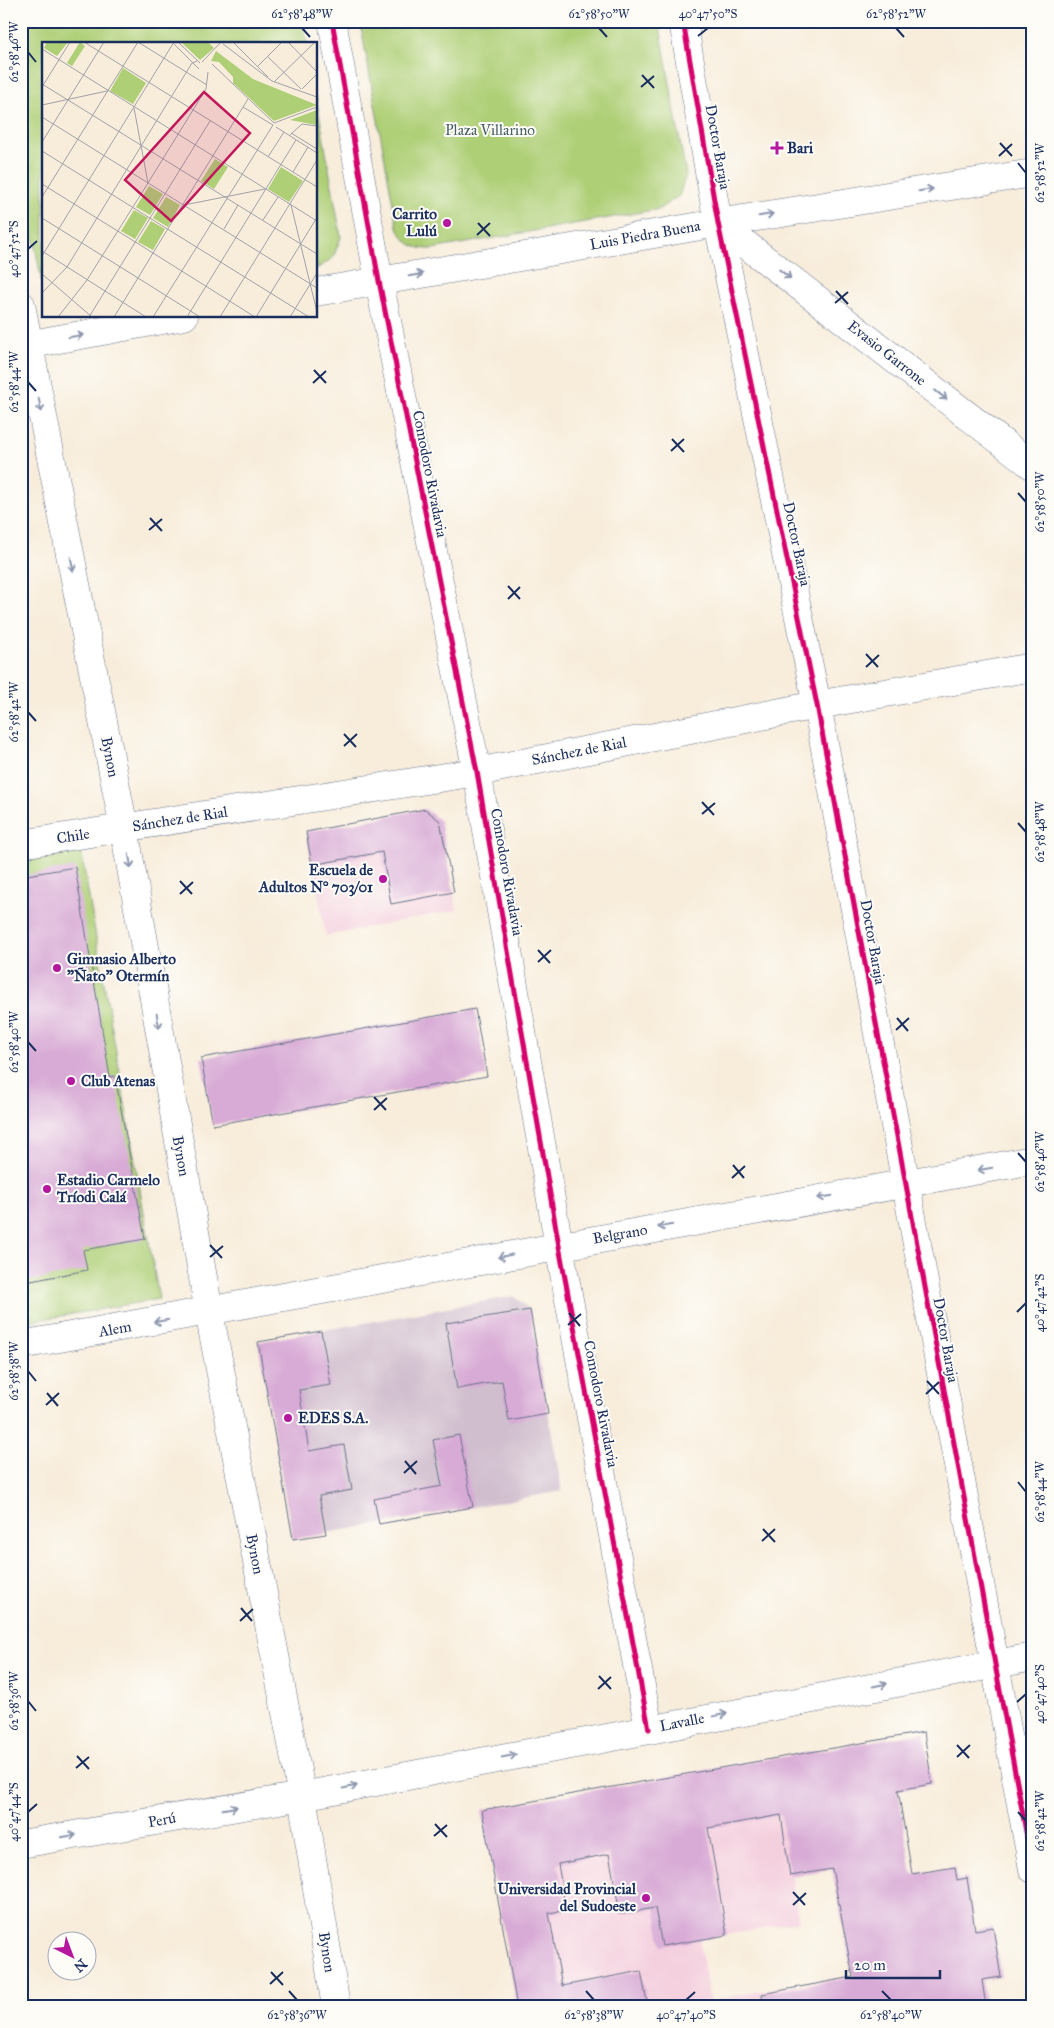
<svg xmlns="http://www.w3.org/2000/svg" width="1054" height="2028" viewBox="0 0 1054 2028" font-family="'IM FELL Great Primer',serif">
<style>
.built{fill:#f4cfde}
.industrial{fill:#d0bdce}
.green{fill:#aecf76;stroke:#647f6a}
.building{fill:#d8aad6}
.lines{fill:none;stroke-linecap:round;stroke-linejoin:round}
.minor-casing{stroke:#68728a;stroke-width:29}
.minor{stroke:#fff;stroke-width:28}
.cycleway-casing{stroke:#fdfcf7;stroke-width:8}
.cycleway{stroke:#d6006c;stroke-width:5}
.oneway{stroke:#8d97ae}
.ticks{fill:none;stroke:#1b2f5e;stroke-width:2}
.poi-dot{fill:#b5179e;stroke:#fdfcf7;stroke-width:2}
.labels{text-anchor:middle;stroke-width:4;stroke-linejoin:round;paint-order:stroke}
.park-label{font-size:15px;fill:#475f65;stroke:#fdfcf7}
.street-label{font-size:15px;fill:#1b2f5e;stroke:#fdfcf7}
.poi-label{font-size:15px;font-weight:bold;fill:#1b2f5e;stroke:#fdfcf7;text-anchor:start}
.inset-road{fill:none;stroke:#a0a1a9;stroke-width:1}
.view{fill:#c2185b;fill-opacity:0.15;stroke:#c2185b;stroke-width:2.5}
.inset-edge{fill:none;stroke:#1b2f5e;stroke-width:2.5}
.neatline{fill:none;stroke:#1b2f5e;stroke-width:2}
.ticks-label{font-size:12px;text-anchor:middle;fill:#1b2f5e}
</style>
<rect width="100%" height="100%" fill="#fdfcf7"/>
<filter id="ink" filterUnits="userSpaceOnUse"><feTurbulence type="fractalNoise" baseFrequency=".02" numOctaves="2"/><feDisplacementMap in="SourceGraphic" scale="10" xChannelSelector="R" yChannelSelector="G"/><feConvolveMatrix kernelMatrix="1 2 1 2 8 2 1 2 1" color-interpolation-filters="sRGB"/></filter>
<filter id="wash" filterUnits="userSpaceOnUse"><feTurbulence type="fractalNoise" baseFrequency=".0096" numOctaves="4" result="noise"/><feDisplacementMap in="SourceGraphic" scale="20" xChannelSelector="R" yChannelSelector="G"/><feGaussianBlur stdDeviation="1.12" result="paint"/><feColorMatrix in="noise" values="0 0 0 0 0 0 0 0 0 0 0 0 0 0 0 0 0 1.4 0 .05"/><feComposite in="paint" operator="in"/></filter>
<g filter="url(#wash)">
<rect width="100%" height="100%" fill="#f8eddb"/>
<!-- built -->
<g class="built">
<path d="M 425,809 L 440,821 L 457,910 L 326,936 L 306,832 Z"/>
<path d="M 771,1758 L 799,1921 L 699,1940 L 711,2007 L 648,2007 L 641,1971 L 515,1995 L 482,1810 Z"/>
<path d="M 869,1973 L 874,2007 L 716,2007 L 715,1999 Z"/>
</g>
<!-- industrial -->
<path class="industrial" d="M 514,1296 L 530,1310 L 562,1491 L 293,1539 L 258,1342 Z"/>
<!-- green -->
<g class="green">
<path d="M 21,21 L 303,21 L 307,44 L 44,44 L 44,294 L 21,170 Z"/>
<path d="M 360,21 L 659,21 L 686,175 L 679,196 L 659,209 L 432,249 C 413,249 406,244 397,227 Z"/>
<path d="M 316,96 L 341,237 L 333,258 L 316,269 Z"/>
<path d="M 81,851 L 159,1299 L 21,1323 L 21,862 Z"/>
</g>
<g id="blocks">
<!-- building -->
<g class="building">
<path d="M 425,809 L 440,821 L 454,892 L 391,904 L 382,852 L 312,865 L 306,832 Z"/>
<path d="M 75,867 L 110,1077 L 115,1076 L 145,1239 L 83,1250 L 87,1270 L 21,1283 L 21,876 Z"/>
<path d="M 475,1009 L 487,1076 L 213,1125 L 201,1058 Z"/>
<path d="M 530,1310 L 548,1414 L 509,1421 L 502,1381 L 457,1389 L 446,1323 Z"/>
<path d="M 321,1331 L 331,1385 L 299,1390 L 309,1451 L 344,1445 L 352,1490 L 319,1496 L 326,1534 L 293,1539 L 258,1342 Z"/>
<path d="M 459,1435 L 473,1507 L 379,1524 L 374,1499 L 442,1486 L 433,1440 Z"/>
<path d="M 924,1732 L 932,1784 L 898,1790 L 912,1874 L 955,1867 L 957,1880 L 967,1878 L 975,1930 L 993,1927 L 1001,1977 L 982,1980 L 986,2007 L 763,2007 L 762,1994 L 853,1977 L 832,1869 L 790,1876 L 781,1815 L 708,1828 L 727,1935 L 662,1946 L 655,1908 L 620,1914 L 609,1854 L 558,1864 L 566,1910 L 549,1913 L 562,1986 L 641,1971 L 648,2007 L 616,2007 L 615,2001 L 584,2007 L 517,2007 L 482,1810 Z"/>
</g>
</g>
</g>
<g filter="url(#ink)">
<use href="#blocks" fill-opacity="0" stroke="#68728a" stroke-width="1"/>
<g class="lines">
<defs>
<g id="minor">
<path d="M 332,21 L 379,281 L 477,772 L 559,1246 L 649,1729"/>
<path d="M 683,21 L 718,223 L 817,705 L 1033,1869"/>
<path d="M 718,223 L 1033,466"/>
<path d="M 316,292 L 718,223 L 1033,173"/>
<path d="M 21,305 L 124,828 L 209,1312 L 302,1796 L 336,2007"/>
<path d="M 21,346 L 184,316"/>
<path d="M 21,844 L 477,772 L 817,705 L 1033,667"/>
<path d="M 21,1345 L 1033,1160"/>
<path d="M 21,1844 L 302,1796 L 1033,1657"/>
</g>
</defs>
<!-- minor casing -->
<use href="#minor" class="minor-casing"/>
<!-- minor -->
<use href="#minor" class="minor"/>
<defs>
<g id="cycleway">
<path d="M 332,21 L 379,281 L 477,772 L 559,1246 L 649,1729"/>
<path d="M 683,21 L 718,223 L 817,705 L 1033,1869"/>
</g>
</defs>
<!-- cycleway casing -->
<use href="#cycleway" class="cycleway-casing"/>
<!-- cycleway -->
<use href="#cycleway" class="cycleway"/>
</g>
<!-- one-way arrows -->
<defs><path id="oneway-shaft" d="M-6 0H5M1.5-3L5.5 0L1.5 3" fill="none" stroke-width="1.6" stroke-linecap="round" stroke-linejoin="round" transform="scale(1.25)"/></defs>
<g class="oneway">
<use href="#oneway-shaft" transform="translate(926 190) rotate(-9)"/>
<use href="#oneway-shaft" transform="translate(766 215) rotate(-9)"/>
<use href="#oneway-shaft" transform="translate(785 274) rotate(38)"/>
<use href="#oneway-shaft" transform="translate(416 275) rotate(-10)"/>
<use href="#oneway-shaft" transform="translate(76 336) rotate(-10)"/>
<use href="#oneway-shaft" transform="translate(941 395) rotate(38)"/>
<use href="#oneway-shaft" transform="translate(40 405) rotate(79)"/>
<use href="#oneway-shaft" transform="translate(72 564) rotate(79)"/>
<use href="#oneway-shaft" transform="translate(130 861) rotate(80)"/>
<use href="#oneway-shaft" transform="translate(158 1021) rotate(80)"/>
<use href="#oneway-shaft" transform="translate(985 1169) rotate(170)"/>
<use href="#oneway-shaft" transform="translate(825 1197) rotate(170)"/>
<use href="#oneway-shaft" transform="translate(665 1226) rotate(170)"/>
<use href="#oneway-shaft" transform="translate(505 1256) rotate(169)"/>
<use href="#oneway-shaft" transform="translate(161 1321) rotate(170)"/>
<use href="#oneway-shaft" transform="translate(880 1685) rotate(-11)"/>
<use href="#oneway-shaft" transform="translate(720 1715) rotate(-11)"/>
<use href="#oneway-shaft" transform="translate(509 1756) rotate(-11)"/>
<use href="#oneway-shaft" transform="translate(350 1787) rotate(-11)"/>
<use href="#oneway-shaft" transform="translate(230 1808) rotate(-10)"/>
<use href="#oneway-shaft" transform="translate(69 1836) rotate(-10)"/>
</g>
</g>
<!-- ticks -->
<path class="ticks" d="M 302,28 L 310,37M 599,28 L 607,37M 896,28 L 904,37M 698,36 L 708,28M 28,52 L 36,62M 642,75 L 654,88M 641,87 L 654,76M 1000,143 L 1012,156M 999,156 L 1012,144M 1018,163 L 1026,173M 478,223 L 490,236M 477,235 L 490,223M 28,249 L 37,241M 836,291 L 848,304M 835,303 L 848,292M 314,370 L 326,383M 28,382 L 36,391M 313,383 L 326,371M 672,439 L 684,452M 671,451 L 684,439M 1018,493 L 1026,502M 150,518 L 162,531M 149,530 L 162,519M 508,586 L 520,599M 508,599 L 520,587M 866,654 L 878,667M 866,667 L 879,655M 28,712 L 36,721M 344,734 L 356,747M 344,746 L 357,734M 702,802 L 714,815M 702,814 L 715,803M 1018,823 L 1026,832M 180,881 L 192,894M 180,894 L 193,882M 538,950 L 550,963M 538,962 L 551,950M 897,1018 L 908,1031M 896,1030 L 909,1018M 28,1042 L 36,1051M 374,1097 L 386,1110M 374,1110 L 387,1098M 1018,1153 L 1026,1162M 733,1165 L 744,1178M 732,1178 L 745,1166M 210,1245 L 222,1258M 210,1257 L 223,1246M 1017,1312 L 1026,1303M 569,1313 L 580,1326M 568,1325 L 581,1314M 28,1371 L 36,1381M 927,1381 L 939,1394M 47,1393 L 58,1406M 926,1394 L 939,1382M 46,1405 L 59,1393M 405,1461 L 416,1474M 404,1473 L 417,1461M 1018,1482 L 1026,1492M 763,1529 L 775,1542M 762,1541 L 775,1529M 241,1608 L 252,1621M 240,1621 L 253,1609M 599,1676 L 611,1689M 598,1689 L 611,1677M 28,1701 L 36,1711M 1017,1702 L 1026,1694M 957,1745 L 969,1758M 77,1756 L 89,1769M 957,1757 L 970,1745M 76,1768 L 89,1757M 28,1812 L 37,1804M 1018,1812 L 1026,1821M 435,1824 L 447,1837M 434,1836 L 447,1825M 793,1892 L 805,1905M 793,1905 L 806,1893M 271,1972 L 283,1985M 270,1984 L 283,1972M 289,1991 L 297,2000M 586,1991 L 594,2000M 882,1991 L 891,2000M 686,2000 L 695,1992"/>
<!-- markers -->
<g class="poi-dot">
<path d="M774.5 140.5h5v5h5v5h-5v5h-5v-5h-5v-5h5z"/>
<circle cx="447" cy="223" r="5"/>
<circle cx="383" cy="879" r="5"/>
<circle cx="57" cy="968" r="5"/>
<circle cx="71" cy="1081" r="5"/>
<circle cx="47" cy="1189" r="5"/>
<circle cx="288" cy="1418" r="5"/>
<circle cx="646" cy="1898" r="5"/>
</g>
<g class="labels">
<!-- park labels -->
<g class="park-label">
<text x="490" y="135">Plaza Villarino</text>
</g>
<!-- street labels -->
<g class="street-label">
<text transform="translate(718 147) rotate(80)" y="5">Doctor Baraja</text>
<text transform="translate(645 235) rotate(-10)" y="5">Luis Piedra Buena</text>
<text transform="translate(887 353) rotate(38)" y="5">Evasio Garrone</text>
<text transform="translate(430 474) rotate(79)" y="5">Comodoro Rivadavia</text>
<text transform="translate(797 544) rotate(78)" y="5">Doctor Baraja</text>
<text transform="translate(579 751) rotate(-11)" y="5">Sánchez de Rial</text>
<text transform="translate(110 757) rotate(79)" y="5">Bynon</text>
<text transform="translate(180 819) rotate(-9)" y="5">Sánchez de Rial</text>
<text transform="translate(73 836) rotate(-9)" y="5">Chile</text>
<text transform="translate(507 872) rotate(80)" y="5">Comodoro Rivadavia</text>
<text transform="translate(873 942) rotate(80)" y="5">Doctor Baraja</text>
<text transform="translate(181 1156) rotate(80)" y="5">Bynon</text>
<text transform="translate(620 1234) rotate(-10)" y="5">Belgrano</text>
<text transform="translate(115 1329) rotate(-10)" y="5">Alem</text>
<text transform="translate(946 1340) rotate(80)" y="5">Doctor Baraja</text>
<text transform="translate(601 1404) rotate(79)" y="5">Comodoro Rivadavia</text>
<text transform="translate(255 1554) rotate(79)" y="5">Bynon</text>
<text transform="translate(682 1722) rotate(-11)" y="5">Lavalle</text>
<text transform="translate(162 1820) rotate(-10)" y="5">Perú</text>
<text transform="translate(327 1952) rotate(81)" y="5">Bynon</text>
</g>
<!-- poi labels -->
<g class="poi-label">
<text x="787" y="153">Bari</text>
<text x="437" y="219" text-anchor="end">Carrito<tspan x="437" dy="17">Lulú</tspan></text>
<text x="373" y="875" text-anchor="end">Escuela de<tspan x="373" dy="17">Adultos N° 703/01</tspan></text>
<text x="67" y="964">Gimnasio Alberto<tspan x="67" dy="17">"Ñato" Otermín</tspan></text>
<text x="81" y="1086">Club Atenas</text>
<text x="57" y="1185">Estadio Carmelo<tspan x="57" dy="17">Tríodi Calá</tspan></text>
<text x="298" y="1423">EDES S.A.</text>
<text x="636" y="1894" text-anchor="end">Universidad Provincial<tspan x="636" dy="17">del Sudoeste</tspan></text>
</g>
</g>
<!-- overview -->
<g transform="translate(42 42)">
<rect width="275" height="275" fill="#f8eddb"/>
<path d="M 5,0 L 26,0 L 15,14 L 2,6 ZM 38,0 L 43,4 L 30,24 L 25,21 ZM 139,0 L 166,0 L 172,6 L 158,18 ZM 174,9 L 211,37 L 275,63 L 232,79 L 191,41 L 191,35 L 177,20 L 169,19 ZM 81,26 L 104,41 L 91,62 L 68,49 ZM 275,68 L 275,83 L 248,78 ZM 173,117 L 186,125 L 172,147 L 159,139 ZM 239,125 L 261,139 L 247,160 L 226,147 ZM 107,144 L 121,152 L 108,173 L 94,165 ZM 124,155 L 138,163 L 126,185 L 111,176 ZM 92,168 L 106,176 L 93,197 L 79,189 ZM 109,179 L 123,187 L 111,208 L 96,200 Z" fill="#aecf76"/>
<path class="inset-road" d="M 42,0 L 275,145M 96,0 L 165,43M 130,0 L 157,27M 136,0 L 158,21M 191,0 L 226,35M 246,0 L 275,30M 181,2 L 230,39 L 275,55M 0,7 L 275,179M 226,15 L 259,47M 160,20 L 179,0M 170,22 L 232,81M 216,24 L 240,0M 232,40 L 273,0M 0,42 L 275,212M 0,45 L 28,0M 260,47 L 275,32M 0,63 L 65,49M 201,65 L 231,83M 92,66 L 106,141M 0,75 L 275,246M 232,81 L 275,65M 234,85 L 275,111M 249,91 L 275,107M 247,94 L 260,82 L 275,84M 0,100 L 62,0M 0,109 L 267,275M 226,115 L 242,90M 251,130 L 266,105M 0,142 L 111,211 L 206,57M 0,155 L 96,0M 142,163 L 223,147M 249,163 L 275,270M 0,176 L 96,236 L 111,211 L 213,275M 221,178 L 236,155M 182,187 L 196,163M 0,209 L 104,275M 0,214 L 132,0M 0,232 L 50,275M 0,251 L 25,225 L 150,21 L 155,19M 16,275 L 45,238 L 106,141 L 164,47 L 166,30M 47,275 L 168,79M 72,275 L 96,236 L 158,275M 111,275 L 231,83M 145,275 L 254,98M 178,275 L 275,118M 214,275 L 274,177M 248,275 L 275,231"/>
<path class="view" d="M 162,50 L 208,91 L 129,179 L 83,138 Z"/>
<rect width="275" height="275" class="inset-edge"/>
</g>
<!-- margin -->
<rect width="1054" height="2028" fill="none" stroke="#fdfcf7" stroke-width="55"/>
<!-- north arrow -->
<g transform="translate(72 1956) rotate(138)"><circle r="24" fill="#fdfcf7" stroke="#a3aaba"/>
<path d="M0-4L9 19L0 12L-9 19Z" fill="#b5179e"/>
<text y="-8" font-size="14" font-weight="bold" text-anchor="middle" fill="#1b2f5e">N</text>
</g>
<!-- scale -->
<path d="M846 1970v8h94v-8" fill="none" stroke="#1b2f5e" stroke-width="2.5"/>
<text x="854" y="1970" font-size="15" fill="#1b2f5e" stroke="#fdfcf7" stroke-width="4" paint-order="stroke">20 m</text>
<rect x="28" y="28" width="998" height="1972" class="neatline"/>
<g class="ticks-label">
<text x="302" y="18">62°58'48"W</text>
<text x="599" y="18">62°58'50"W</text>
<text x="708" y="18">40°47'50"S</text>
<text x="896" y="18">62°58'52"W</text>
<text transform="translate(14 52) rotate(-90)" y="4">62°58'46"W</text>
<text transform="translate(1040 173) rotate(-90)" y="4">62°58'52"W</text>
<text transform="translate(14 249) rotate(-90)" y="4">40°47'52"S</text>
<text transform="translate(14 382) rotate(-90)" y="4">62°58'44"W</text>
<text transform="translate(1040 502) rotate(-90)" y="4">62°58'50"W</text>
<text transform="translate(14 712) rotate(-90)" y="4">62°58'42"W</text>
<text transform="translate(1040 832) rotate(-90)" y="4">62°58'48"W</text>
<text transform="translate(14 1042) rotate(-90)" y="4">62°58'40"W</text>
<text transform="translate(1040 1162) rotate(-90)" y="4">62°58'46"W</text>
<text transform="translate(1040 1303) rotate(-90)" y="4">40°47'42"S</text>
<text transform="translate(14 1371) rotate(-90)" y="4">62°58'38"W</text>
<text transform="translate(1040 1492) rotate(-90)" y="4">62°58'44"W</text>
<text transform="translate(1040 1694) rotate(-90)" y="4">40°47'40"S</text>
<text transform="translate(14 1701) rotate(-90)" y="4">62°58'36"W</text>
<text transform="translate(14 1812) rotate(-90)" y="4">40°47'44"S</text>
<text transform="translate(1040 1821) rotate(-90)" y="4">62°58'42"W</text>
<text x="297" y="2019">62°58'36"W</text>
<text x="594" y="2019">62°58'38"W</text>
<text x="686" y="2019">40°47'40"S</text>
<text x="891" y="2019">62°58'40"W</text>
</g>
</svg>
